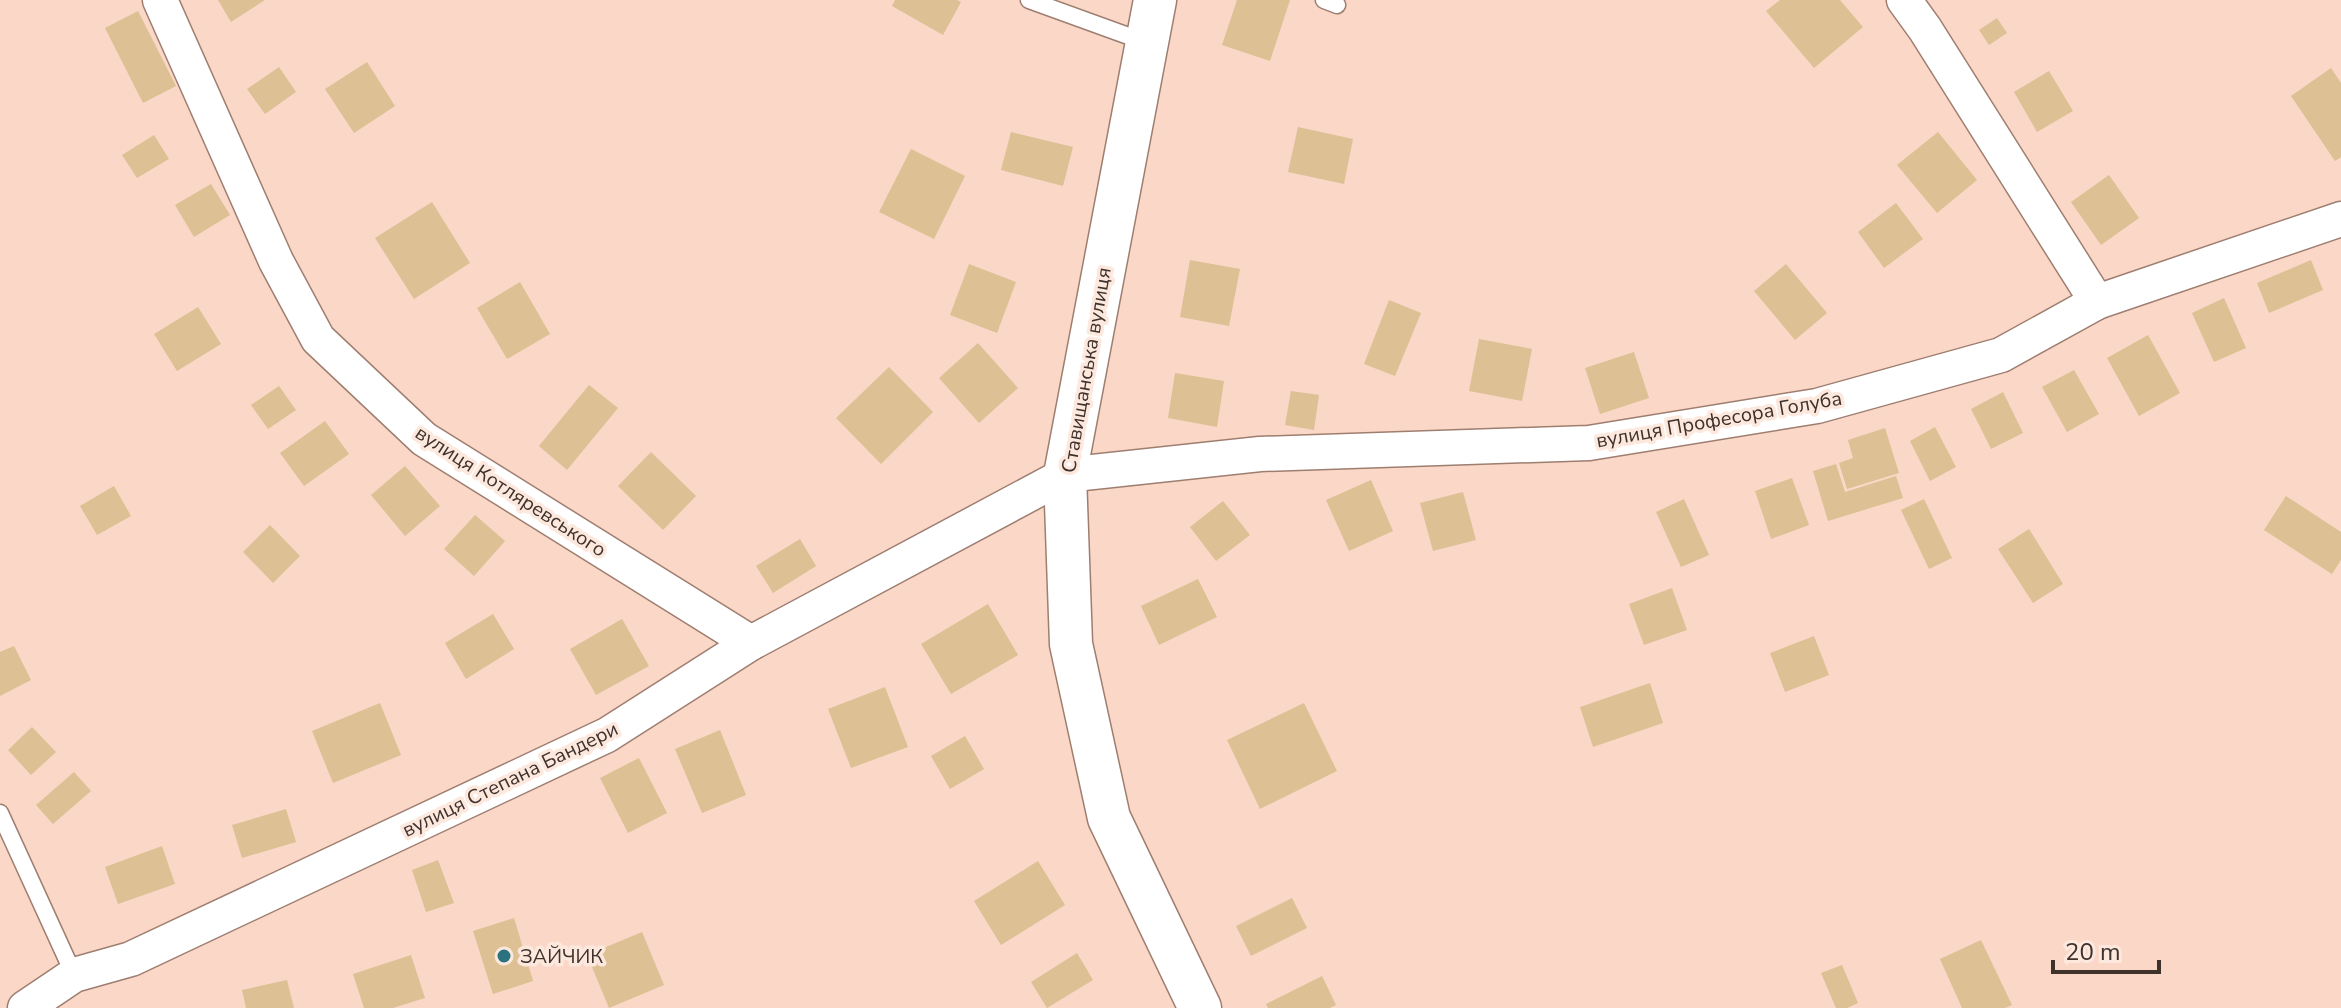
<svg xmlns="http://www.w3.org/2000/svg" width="2341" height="1008" viewBox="0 0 2341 1008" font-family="'Nunito Sans',sans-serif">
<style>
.building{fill:#ddc093}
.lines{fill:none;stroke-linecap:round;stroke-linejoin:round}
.service-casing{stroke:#9e7e70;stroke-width:19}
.minor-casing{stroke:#9e7e70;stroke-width:37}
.tertiary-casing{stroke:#9e7e70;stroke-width:45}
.service{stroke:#fff;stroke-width:16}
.minor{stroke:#fff;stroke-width:34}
.tertiary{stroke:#fff;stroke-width:42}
.poi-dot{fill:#2a727d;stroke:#fde8de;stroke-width:3}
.labels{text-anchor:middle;stroke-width:7;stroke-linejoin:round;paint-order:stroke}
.street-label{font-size:20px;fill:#3f312b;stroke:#fde8de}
.poi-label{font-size:20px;fill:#3f312b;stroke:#fde8de;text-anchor:start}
</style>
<rect width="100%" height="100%" fill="#fad7c7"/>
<!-- building -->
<g class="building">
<path d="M 218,0 L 265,0 L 231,22 Z"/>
<path d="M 895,0 L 957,0 L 961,2 L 943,35 L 892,6 Z"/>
<path d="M 1237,0 L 1290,0 L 1270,61 L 1222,45 Z"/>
<path d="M 1780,0 L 1840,0 L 1863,27 L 1814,68 L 1766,11 Z"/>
<path d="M 138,11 L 176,86 L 143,103 L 105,28 Z"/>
<path d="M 1997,18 L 2007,33 L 1989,45 L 1979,30 Z"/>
<path d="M 367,62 L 395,106 L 354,133 L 325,89 Z"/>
<path d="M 279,67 L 296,92 L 265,114 L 247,89 Z"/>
<path d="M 2331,68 L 2341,83 L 2341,157 L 2335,161 L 2291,96 Z"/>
<path d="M 2049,71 L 2073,111 L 2037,132 L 2014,92 Z"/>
<path d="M 1298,127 L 1353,139 L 1344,184 L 1288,172 Z"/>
<path d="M 1011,132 L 1073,147 L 1063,186 L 1001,170 Z"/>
<path d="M 1938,132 L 1977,180 L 1937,213 L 1897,165 Z"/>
<path d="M 154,135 L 169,159 L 137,178 L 122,155 Z"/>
<path d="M 911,149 L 965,176 L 934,239 L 879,212 Z"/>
<path d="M 2109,175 L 2139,218 L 2101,245 L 2071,202 Z"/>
<path d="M 211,184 L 230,215 L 194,237 L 175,205 Z"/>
<path d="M 432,202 L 470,263 L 414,299 L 375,238 Z"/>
<path d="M 1896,203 L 1923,239 L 1884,268 L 1858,232 Z"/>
<path d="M 1190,260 L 1240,269 L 1229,326 L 1180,317 Z"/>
<path d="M 2311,260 L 2323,290 L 2269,313 L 2257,283 Z"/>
<path d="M 969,264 L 1016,282 L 997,333 L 950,315 Z"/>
<path d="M 1786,264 L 1827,313 L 1795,340 L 1754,291 Z"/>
<path d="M 520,282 L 550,334 L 507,359 L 477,308 Z"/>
<path d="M 2224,298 L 2246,348 L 2214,362 L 2192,313 Z"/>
<path d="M 1389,300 L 1421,313 L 1395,376 L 1364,364 Z"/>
<path d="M 198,307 L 221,344 L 177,371 L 154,334 Z"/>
<path d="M 2148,335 L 2180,393 L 2139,416 L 2107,358 Z"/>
<path d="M 1479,339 L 1532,349 L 1522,401 L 1469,391 Z"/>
<path d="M 978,343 L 1018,388 L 979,423 L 939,378 Z"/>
<path d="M 1634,352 L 1649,398 L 1600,414 L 1585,368 Z"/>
<path d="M 889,367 L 933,412 L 881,464 L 836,418 Z"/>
<path d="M 2074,370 L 2099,414 L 2067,432 L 2042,387 Z"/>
<path d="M 1175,373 L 1224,381 L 1217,427 L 1168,418 Z"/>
<path d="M 589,385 L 618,408 L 567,470 L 539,446 Z"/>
<path d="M 279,386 L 296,410 L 268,429 L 251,405 Z"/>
<path d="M 1291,391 L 1319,395 L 1314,430 L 1285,425 Z"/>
<path d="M 2003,392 L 2023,433 L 1991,449 L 1971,409 Z"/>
<path d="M 325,421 L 349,454 L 304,486 L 280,453 Z"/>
<path d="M 1935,427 L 1956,467 L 1930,481 L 1910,441 Z"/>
<path d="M 1885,428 L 1899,473 L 1847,489 L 1839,463 L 1853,458 L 1848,440 Z"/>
<path d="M 651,452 L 696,496 L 663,530 L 618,486 Z"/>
<path d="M 1836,464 L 1845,492 L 1896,476 L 1903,498 L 1828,521 L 1813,471 Z"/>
<path d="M 405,466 L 440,506 L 405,536 L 371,495 Z"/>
<path d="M 1792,478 L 1809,525 L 1771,539 L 1755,491 Z"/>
<path d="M 1371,480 L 1393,531 L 1349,551 L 1326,500 Z"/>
<path d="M 114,486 L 131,516 L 97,535 L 80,506 Z"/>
<path d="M 1463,492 L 1476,540 L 1433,551 L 1420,503 Z"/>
<path d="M 2286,496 L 2341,532 L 2341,560 L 2332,574 L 2264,530 Z"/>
<path d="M 1684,499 L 1709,555 L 1681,567 L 1656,512 Z"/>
<path d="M 1924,499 L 1952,558 L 1929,569 L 1901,510 Z"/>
<path d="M 1223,501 L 1250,535 L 1216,561 L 1190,527 Z"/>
<path d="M 475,515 L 505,541 L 474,576 L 444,549 Z"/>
<path d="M 270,525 L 300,556 L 273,583 L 243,552 Z"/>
<path d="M 2029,529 L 2063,584 L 2033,603 L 1998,549 Z"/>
<path d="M 800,539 L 816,566 L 773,593 L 756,566 Z"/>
<path d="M 1198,579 L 1217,617 L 1159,645 L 1141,606 Z"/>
<path d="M 1672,588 L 1687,630 L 1644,645 L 1629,604 Z"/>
<path d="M 988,604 L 1018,655 L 951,694 L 921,644 Z"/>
<path d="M 493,614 L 514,649 L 466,679 L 445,643 Z"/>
<path d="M 622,619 L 649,666 L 596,695 L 570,649 Z"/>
<path d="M 1814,636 L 1829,675 L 1785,692 L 1770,653 Z"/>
<path d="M 14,646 L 31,680 L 0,696 L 0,652 Z"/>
<path d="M 1650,683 L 1663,723 L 1593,747 L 1580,707 Z"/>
<path d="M 885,687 L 908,747 L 851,768 L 828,709 Z"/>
<path d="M 380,703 L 401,755 L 333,783 L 312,731 Z"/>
<path d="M 1304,703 L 1337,771 L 1260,809 L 1227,740 Z"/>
<path d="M 32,727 L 56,752 L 31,775 L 8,750 Z"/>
<path d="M 720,730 L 746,795 L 702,813 L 675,749 Z"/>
<path d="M 965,736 L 984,769 L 950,789 L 931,756 Z"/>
<path d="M 639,758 L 667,813 L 628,833 L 600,778 Z"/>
<path d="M 74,772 L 91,791 L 53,824 L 36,805 Z"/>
<path d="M 286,809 L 296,842 L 242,858 L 232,825 Z"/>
<path d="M 162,846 L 175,884 L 118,904 L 105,867 Z"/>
<path d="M 438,860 L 454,903 L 426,912 L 412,870 Z"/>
<path d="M 1038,861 L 1065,905 L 1001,945 L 974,901 Z"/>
<path d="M 1292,898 L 1307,928 L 1251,956 L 1236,926 Z"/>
<path d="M 514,918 L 533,981 L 493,994 L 473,931 Z"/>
<path d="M 642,932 L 664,985 L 609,1008 L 587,955 Z"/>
<path d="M 1981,940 L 2012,1005 L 2005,1008 L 1962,1008 L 1940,959 Z"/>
<path d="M 1077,953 L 1093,980 L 1047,1008 L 1031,982 Z"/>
<path d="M 411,955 L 425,998 L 393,1008 L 364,1008 L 353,974 Z"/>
<path d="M 1842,965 L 1858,1003 L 1847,1008 L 1836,1008 L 1821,973 Z"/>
<path d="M 1322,976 L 1336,1005 L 1330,1008 L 1268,1008 L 1266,1004 Z"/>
<path d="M 287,980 L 294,1008 L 246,1008 L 242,990 Z"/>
</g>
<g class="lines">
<defs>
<g id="service">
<path d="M 1029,0 L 1145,42"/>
<path d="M 1324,0 L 1337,5"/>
<path d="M 0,813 L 74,975"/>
</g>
<g id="minor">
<path d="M 160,0 L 276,261 L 318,339 L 424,439 L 751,643"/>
<path d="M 1904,0 L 1925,29 L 2097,302"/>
<path d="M 25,1008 L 74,975 L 131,959 L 607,735 L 751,643 L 1065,475 L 1260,454 L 1589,443 L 1817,406 L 2001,355 L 2097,302 L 2341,219"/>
</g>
<path id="tertiary" d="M 1155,0 L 1065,475 L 1071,644 L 1109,818 L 1200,1008"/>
</defs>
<!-- service casing -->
<use href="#service" class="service-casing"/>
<!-- minor casing -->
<use href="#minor" class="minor-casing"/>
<!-- tertiary casing -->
<use href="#tertiary" class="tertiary-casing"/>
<!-- service -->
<use href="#service" class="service"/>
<!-- minor -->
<use href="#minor" class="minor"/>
<!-- tertiary -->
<use href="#tertiary" class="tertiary"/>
</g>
<!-- markers -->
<circle class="poi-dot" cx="504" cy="956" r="8"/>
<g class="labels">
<!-- street labels -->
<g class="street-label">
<text transform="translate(1086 370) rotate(-80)" y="7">Ставищанська вулиця</text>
<text transform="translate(1719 419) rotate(-10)" y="7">вулиця Професора Голуба</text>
<text transform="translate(511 491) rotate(33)" y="7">вулиця Котляревського</text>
<text transform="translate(510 779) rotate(-26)" y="7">вулиця Степана Бандери</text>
</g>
<!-- poi labels -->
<g class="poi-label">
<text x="520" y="963">ЗАЙЧИК</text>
</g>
</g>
<!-- scale -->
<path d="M2053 960v12h106v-12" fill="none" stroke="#3f312b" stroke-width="4"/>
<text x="2065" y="960" font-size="24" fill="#3f312b" stroke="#fde8de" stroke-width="6" paint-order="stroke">20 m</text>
</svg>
